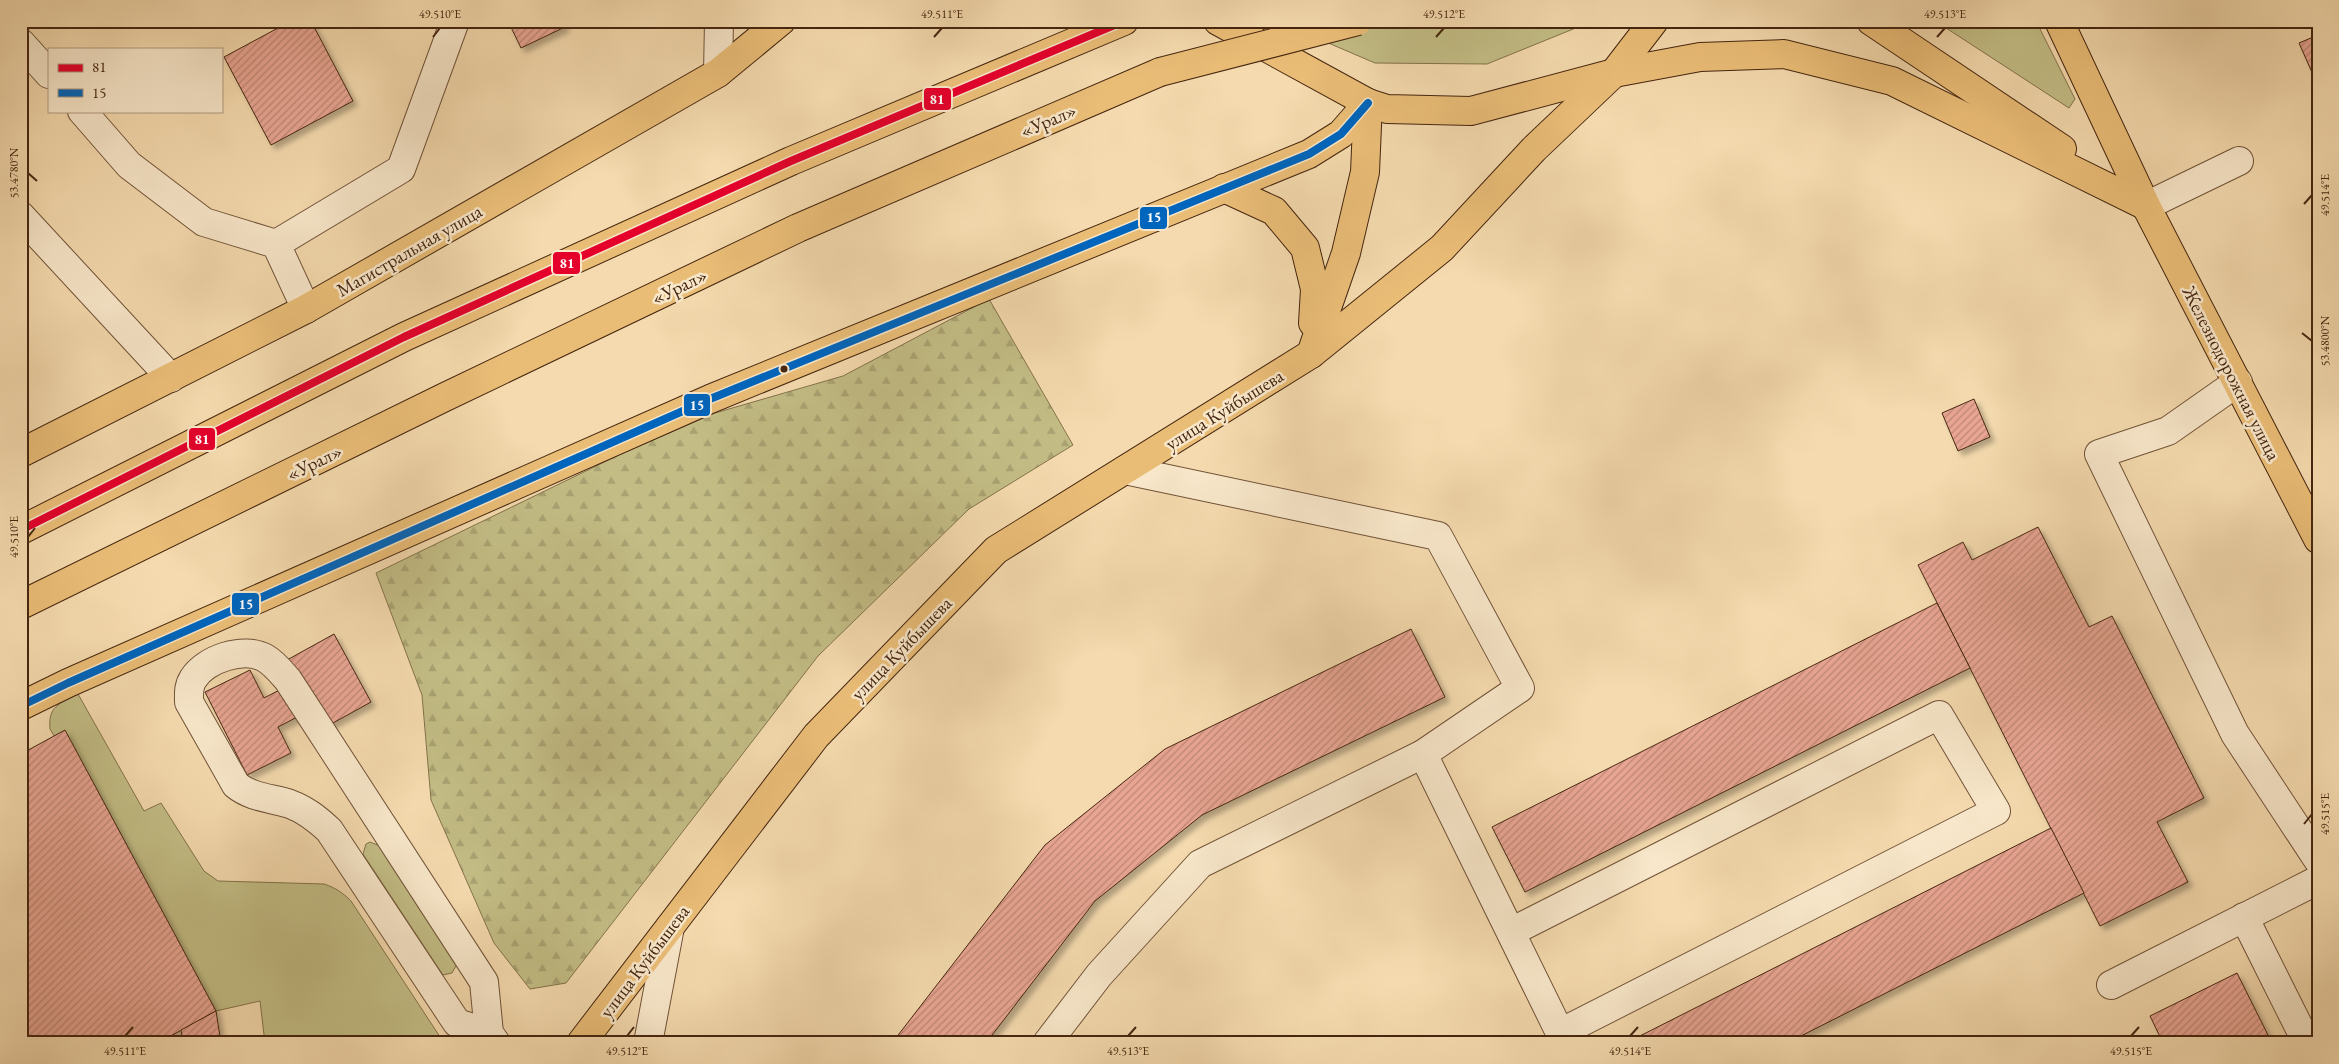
<svg xmlns="http://www.w3.org/2000/svg" width="2339" height="1064" viewBox="0 0 2339 1064" font-family="'EB Garamond',serif">
<style>
.green{fill:#c3bd85;stroke:#84724a}
.forest{fill:url(#forest-firs);stroke:#84724a}
.building{fill:url(#building-hatch);stroke:#452610;filter:url(#shadow)}
.lines{fill:none;stroke-linecap:round;stroke-linejoin:round}
.minor-casing{stroke:#715338;stroke-width:30}
.major-casing{stroke:#452610;stroke-width:30}
.highway-casing{stroke:#452610;stroke-width:30}
.minor{stroke:#f8e7ca;stroke-width:28}
.major{stroke:#eabd77;stroke-width:28}
.highway{stroke:#eabd77;stroke-width:28}
.highway-bridge-casing{stroke:#452610;stroke-width:30;stroke-linecap:butt}
.highway-bridge{stroke:#eabd77;stroke-width:28}
.bus-1-casing{stroke:#f8e7ca;stroke-width:11}
.bus-2-casing{stroke:#f8e7ca;stroke-width:11}
.bus-1{stroke:#e4002b;stroke-width:8}
.bus-2{stroke:#0065bd;stroke-width:8}
.ticks{fill:none;stroke:#452610;stroke-width:2}
.bus-dot{fill:#452610;stroke:#f8e7ca;stroke-width:2}
.labels{text-anchor:middle;stroke-width:5;stroke-linejoin:round;paint-order:stroke}
.street-label{font-size:19px;fill:#452610;stroke:#f8e7ca}
.line-badge{stroke:#f8e7ca;stroke-width:2}
.badge-label{font-size:14px;text-anchor:middle;font-weight:bold;fill:#fff}
.neatline{fill:none;stroke:#452610;stroke-width:2}
.ticks-label{font-size:12px;text-anchor:middle;fill:#452610}
</style>
<defs>
<pattern id="forest-firs" width="22" height="20" patternUnits="userSpaceOnUse" patternTransform="scale(1.25)"><rect width="22" height="20" fill="#c3bd85"/><path d="M5 1l3.5 6h-7zM16 11l3.5 6h-7z" fill="#a9a272"/></pattern>
<pattern id="building-hatch" width="6" height="6" patternUnits="userSpaceOnUse" patternTransform="scale(1.25)"><rect width="6" height="6" fill="#e8a592"/><path d="M-1 1l2-2M0 6l6-6M5 7l2-2" fill="none" stroke="#be8676"/></pattern>
<filter id="shadow"><feDropShadow dx="4.5" dy="4.5" stdDeviation="2.5" flood-color="#0004"/></filter>
</defs>
<rect width="100%" height="100%" fill="#f4daae"/>
<filter id="stains"><feTurbulence type="fractalNoise" baseFrequency=".004" numOctaves="4"/><feColorMatrix values="0 0 0 0 .2 0 0 0 0 .09 0 0 0 0 .02 0 0 0 .5 -.17"/></filter>
<radialGradient id="worn" r=".72"><stop offset=".6" stop-color="#630" stop-opacity="0"/><stop offset="1" stop-color="#630" stop-opacity=".3"/></radialGradient>
<!-- green -->
<g class="green">
<path d="M 1277,21 L 1593,21 L 1487,64 L 1375,63 Z"/>
<path d="M 1939,21 L 2036,21 L 2075,99 L 2069,108 L 1943,26 Z"/>
<path d="M 78,694 L 144,811 L 161,803 L 204,871 L 218,881 L 324,884 C 336,888 343,893 351,901 L 444,1043 L 265,1043 L 260,1001 L 216,1011 L 50,729 C 48,706 59,704 78,694 Z"/>
<path d="M 370,842 L 380,846 L 457,964 L 452,973 L 443,975 L 363,854 L 366,844 Z"/>
</g>
<!-- forest -->
<path class="forest" d="M 989,299 L 1073,445 L 969,509 L 818,656 L 566,983 L 530,989 L 494,943 L 431,800 L 422,695 L 376,573 L 623,453 L 715,413 L 843,376 Z"/>
<!-- building -->
<g class="building">
<path d="M 291,21 L 311,21 L 353,101 L 271,145 L 224,57 Z"/>
<path d="M 508,21 L 562,21 L 565,27 L 521,48 Z"/>
<path d="M 2318,35 L 2318,86 L 2299,43 Z"/>
<path d="M 1974,399 L 1990,437 L 1958,451 L 1942,413 Z"/>
<path d="M 2038,527 L 2089,627 L 2112,616 L 2204,798 L 2157,822 L 2188,882 L 2100,926 L 1918,565 L 1963,542 L 1972,560 Z"/>
<path d="M 1937,603 L 1970,668 L 1525,892 L 1492,827 Z"/>
<path d="M 1411,629 L 1445,697 L 1202,815 L 1095,901 L 986,1043 L 892,1043 L 1045,845 L 1165,749 Z"/>
<path d="M 334,634 L 371,702 L 324,728 L 287,660 Z"/>
<path d="M 250,670 L 264,698 L 291,684 L 305,713 L 278,727 L 291,753 L 247,775 L 205,692 Z"/>
<path d="M 65,730 L 216,1011 L 158,1043 L 21,1043 L 21,754 Z"/>
<path d="M 2051,828 L 2084,893 L 1787,1043 L 1626,1043 Z"/>
<path d="M 2237,973 L 2272,1043 L 2163,1043 L 2150,1016 Z"/>
<path d="M 216,1011 L 221,1043 L 183,1043 L 181,1030 Z"/>
</g>
<g class="lines">
<defs>
<g id="minor">
<path d="M 21,43 L 49,74"/>
<path d="M 718,73 L 719,21"/>
<path d="M 82,111 L 129,165 L 204,222 L 276,244 L 306,309"/>
<path d="M 2146,206 L 2239,161"/>
<path d="M 21,216 L 171,378"/>
<path d="M 276,244 L 401,169 L 455,21"/>
<path d="M 2238,382 L 2168,431 L 2099,454 L 2235,734 L 2318,860"/>
<path d="M 1125,470 L 1438,536 L 1520,688 L 1423,754"/>
<path d="M 2244,917 L 2307,1043"/>
<path d="M 1511,932 L 1939,715 L 1996,811 L 1560,1033"/>
<path d="M 2111,985 L 2318,880"/>
<path d="M 489,1033 L 457,1023 L 329,830 C 317,819 306,810 290,804 C 272,798 252,798 236,785 L 189,702 C 189,694 188,687 193,679 C 205,659 244,646 265,658 C 274,663 281,672 288,680 L 484,982 L 489,1033 L 496,1043"/>
<path d="M 648,1043 L 670,927"/>
<path d="M 1047,1043 L 1099,975 L 1200,864 L 1423,754 L 1565,1043"/>
</g>
<g id="major">
<path d="M 1218,21 L 1368,103 L 1387,109 L 1471,111 L 1614,73 L 1700,57 L 1784,54 L 1892,81 L 2146,206"/>
<path d="M 1871,21 L 2062,149"/>
<path d="M 2059,21 L 2146,206 L 2318,539"/>
<path d="M 1224,188 L 1274,211 L 1305,248 L 1315,289 L 1313,323"/>
<path d="M 1311,354 L 1346,253 L 1365,172 L 1368,103"/>
<path d="M 21,453 L 306,309 L 718,73 L 781,21"/>
<path d="M 21,706 L 68,683 L 710,399 L 1309,154 L 1341,134 L 1368,103"/>
<path d="M 581,1043 L 816,736 L 996,550 L 1311,354 L 1442,248 L 1534,149 L 1614,73 L 1654,21"/>
</g>
<g id="highway">
<path d="M 21,530 L 404,337 L 791,161 L 1124,21"/>
<path d="M 21,605 L 445,397 L 798,228 L 1160,72"/>
</g>
</defs>
<!-- minor casing -->
<use href="#minor" class="minor-casing"/>
<!-- major casing -->
<use href="#major" class="major-casing"/>
<!-- highway casing -->
<use href="#highway" class="highway-casing"/>
<!-- minor -->
<use href="#minor" class="minor"/>
<!-- major -->
<use href="#major" class="major"/>
<!-- highway -->
<use href="#highway" class="highway"/>
<defs>
<path id="highway-bridge" d="M 1160,72 L 1358,21"/>
</defs>
<!-- highway-bridge casing -->
<use href="#highway-bridge" class="highway-bridge-casing"/>
<!-- highway-bridge -->
<use href="#highway-bridge" class="highway-bridge"/>
<defs>
<path id="bus-1" d="M 21,530 L 404,337 L 791,161 L 1124,21"/>
<path id="bus-2" d="M 21,706 L 68,683 L 710,399 L 1309,154 L 1341,134 L 1368,103"/>
</defs>
<!-- bus-1 casing -->
<use href="#bus-1" class="bus-1-casing"/>
<!-- bus-2 casing -->
<use href="#bus-2" class="bus-2-casing"/>
<!-- bus-1 -->
<use href="#bus-1" class="bus-1"/>
<!-- bus-2 -->
<use href="#bus-2" class="bus-2"/>
</g>
<!-- ticks -->
<path class="ticks" d="M 433,37 L 440,28M 934,37 L 942,28M 1436,37 L 1444,28M 1937,37 L 1945,28M 28,173 L 37,181M 2304,204 L 2312,195M 2302,333 L 2312,341M 28,537 L 35,528M 2304,824 L 2312,814M 125,1036 L 133,1027M 627,1036 L 634,1027M 1128,1036 L 1136,1027M 1630,1036 L 1638,1027M 2131,1036 L 2139,1027"/>
<!-- markers -->
<circle class="bus-dot" cx="784" cy="369" r="4.5"/>
<g class="labels">
<!-- street labels -->
<g class="street-label">
<text transform="translate(1048 120) rotate(-23)" y="7">«Урал»</text>
<text transform="translate(409 250) rotate(-30)" y="7">Магистральная улица</text>
<text transform="translate(679 286) rotate(-26)" y="7">«Урал»</text>
<text transform="translate(2232 373) rotate(63)" y="7">Железнодорожная улица</text>
<text transform="translate(1224 409) rotate(-32)" y="7">улица Куйбышева</text>
<text transform="translate(314 462) rotate(-26)" y="7">«Урал»</text>
<text transform="translate(901 648) rotate(-46)" y="7">улица Куйбышева</text>
<text transform="translate(644 961) rotate(-53)" y="7">улица Куйбышева</text>
</g>
</g>
<g class="line-badge">
<rect x="923" y="87" width="29" height="24" rx="5" fill="#e4002b"/>
<rect x="1139" y="206" width="29" height="24" rx="5" fill="#0065bd"/>
<rect x="552" y="251" width="29" height="24" rx="5" fill="#e4002b"/>
<rect x="683" y="393" width="28" height="24" rx="5" fill="#0065bd"/>
<rect x="188" y="427" width="28" height="24" rx="5" fill="#e4002b"/>
<rect x="231" y="592" width="29" height="24" rx="5" fill="#0065bd"/>
</g>
<g class="badge-label">
<text x="937" y="104">81</text>
<text x="1154" y="222">15</text>
<text x="567" y="268">81</text>
<text x="697" y="410">15</text>
<text x="202" y="444">81</text>
<text x="246" y="609">15</text>
</g>
<!-- margin -->
<rect width="2339" height="1064" fill="none" stroke="#f4daae" stroke-width="55"/>
<!-- legend -->
<rect x="48" y="48" width="175" height="65" fill="#f8e7ca" stroke="#b09a80"/>
<rect x="58" y="64" width="25" height="8" fill="#e4002b" stroke="#b09a80"/>
<text x="92" y="72" font-size="15" fill="#452610">81</text>
<rect x="58" y="89" width="25" height="8" fill="#0065bd" stroke="#b09a80"/>
<text x="92" y="98" font-size="15" fill="#452610">15</text>
<rect x="28" y="28" width="2284" height="1008" class="neatline"/>
<g class="ticks-label">
<text x="440" y="18">49.510°E</text>
<text x="942" y="18">49.511°E</text>
<text x="1444" y="18">49.512°E</text>
<text x="1945" y="18">49.513°E</text>
<text transform="translate(14 173) rotate(-90)" y="4">53.4780°N</text>
<text transform="translate(2325 195) rotate(-90)" y="4">49.514°E</text>
<text transform="translate(2325 341) rotate(-90)" y="4">53.4800°N</text>
<text transform="translate(14 537) rotate(-90)" y="4">49.510°E</text>
<text transform="translate(2325 814) rotate(-90)" y="4">49.515°E</text>
<text x="125" y="1055">49.511°E</text>
<text x="627" y="1055">49.512°E</text>
<text x="1128" y="1055">49.513°E</text>
<text x="1630" y="1055">49.514°E</text>
<text x="2131" y="1055">49.515°E</text>
</g>
<rect width="100%" height="100%" filter="url(#stains)"/>
<rect width="100%" height="100%" fill="url(#worn)"/>
</svg>
